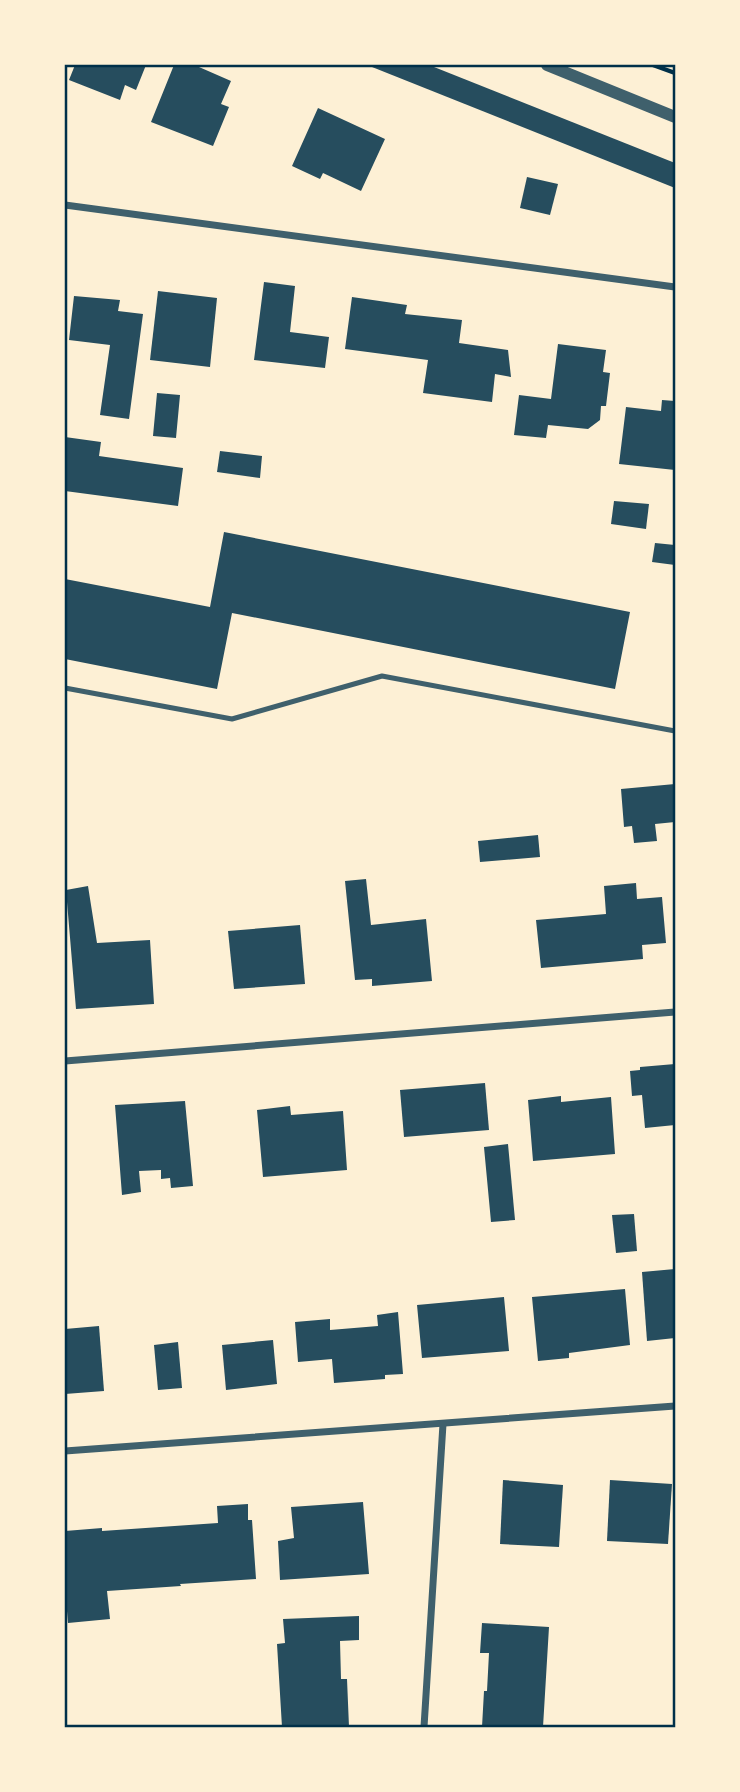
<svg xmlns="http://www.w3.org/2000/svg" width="740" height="1792" viewBox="0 0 740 1792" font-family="'Sofia Sans Condensed',sans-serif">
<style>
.building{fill:#264d5e}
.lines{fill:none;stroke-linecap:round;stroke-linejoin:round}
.path{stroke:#003049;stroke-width:4.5}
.service{stroke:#3f606c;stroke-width:5}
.minor{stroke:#3f606c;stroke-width:7}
.tertiary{stroke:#3f606c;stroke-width:12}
.neatline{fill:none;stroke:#003049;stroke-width:2.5}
</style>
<rect width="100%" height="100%" fill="#fdf0d5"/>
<!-- building -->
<g class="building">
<path d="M 75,65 L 146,65 L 136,90 L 125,85 L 120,100 L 69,80 Z"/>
<path d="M 174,65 L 200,65 L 199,67 L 231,81 L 221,104 L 229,107 L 213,146 L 151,122 Z"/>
<path d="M 367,65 L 429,65 L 675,163 L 675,188 Z"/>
<path d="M 318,108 L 385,139 L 361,191 L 323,173 L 320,179 L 292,166 Z"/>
<path d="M 527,177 L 558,184 L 550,215 L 520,208 Z"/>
<path d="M 264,282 L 295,286 L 290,332 L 329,337 L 325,368 L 254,360 Z"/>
<path d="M 158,291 L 217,298 L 210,367 L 150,360 Z"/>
<path d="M 74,296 L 120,300 L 118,311 L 143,314 L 129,419 L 100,415 L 110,345 L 69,340 Z"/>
<path d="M 352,297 L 407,305 L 405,314 L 462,320 L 459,343 L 508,350 L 511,377 L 495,374 L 492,402 L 423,393 L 428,360 L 345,349 Z"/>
<path d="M 558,344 L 606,350 L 603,372 L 610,373 L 606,406 L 601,406 L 600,420 L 588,429 L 548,425 L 546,438 L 514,435 L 519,395 L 551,399 Z"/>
<path d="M 157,393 L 180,395 L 176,438 L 153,436 Z"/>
<path d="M 662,400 L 675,401 L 675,470 L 619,464 L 626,407 L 661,411 Z"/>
<path d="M 65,437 L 101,442 L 99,456 L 183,468 L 178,506 L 65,491 Z"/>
<path d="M 220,451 L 262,456 L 260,478 L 217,472 Z"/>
<path d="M 614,501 L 649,504 L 646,529 L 611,524 Z"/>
<path d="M 224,532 L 630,612 L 615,689 L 232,613 L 217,689 L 65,659 L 65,579 L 210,607 Z"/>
<path d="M 655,543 L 675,545 L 675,565 L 652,562 Z"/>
<path d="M 675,784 L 675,822 L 655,824 L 657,841 L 634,843 L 632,826 L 624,827 L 621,789 Z"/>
<path d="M 538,835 L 540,857 L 480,862 L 478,841 Z"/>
<path d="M 366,879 L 371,925 L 426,919 L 432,981 L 372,986 L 372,979 L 355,980 L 345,881 Z"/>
<path d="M 636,883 L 637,899 L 662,897 L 666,943 L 642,945 L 643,959 L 541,968 L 536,920 L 606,914 L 604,886 Z"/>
<path d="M 88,886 L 97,943 L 150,940 L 154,1004 L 76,1009 L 66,890 Z"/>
<path d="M 300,925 L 305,984 L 234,989 L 228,931 Z"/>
<path d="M 675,1064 L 675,1125 L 645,1128 L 642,1095 L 632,1096 L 630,1071 L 640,1070 L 640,1067 Z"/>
<path d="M 485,1083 L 489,1130 L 404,1137 L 400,1090 Z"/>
<path d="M 561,1096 L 561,1102 L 611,1097 L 615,1154 L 533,1161 L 528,1100 Z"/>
<path d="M 185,1101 L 193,1186 L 171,1188 L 170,1178 L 161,1179 L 161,1170 L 139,1171 L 141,1192 L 122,1195 L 115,1105 Z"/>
<path d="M 290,1106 L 291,1115 L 343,1111 L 347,1170 L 263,1177 L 257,1110 Z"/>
<path d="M 508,1144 L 515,1220 L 491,1222 L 484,1147 Z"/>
<path d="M 634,1214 L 637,1251 L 616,1253 L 612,1215 Z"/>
<path d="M 675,1269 L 675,1338 L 647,1341 L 642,1272 Z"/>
<path d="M 625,1289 L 630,1345 L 569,1353 L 569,1358 L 538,1361 L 532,1297 Z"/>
<path d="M 504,1297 L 509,1351 L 422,1358 L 417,1305 Z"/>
<path d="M 398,1312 L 403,1374 L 385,1375 L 385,1379 L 334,1383 L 332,1359 L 298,1362 L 295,1322 L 330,1319 L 330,1330 L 378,1326 L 377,1315 Z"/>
<path d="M 99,1326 L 104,1391 L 65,1394 L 65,1329 Z"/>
<path d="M 273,1340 L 277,1384 L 226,1390 L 222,1345 Z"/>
<path d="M 178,1342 L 182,1388 L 158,1390 L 154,1345 Z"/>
<path d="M 503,1480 L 563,1485 L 559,1547 L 500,1544 Z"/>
<path d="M 610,1480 L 672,1484 L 668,1544 L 607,1541 Z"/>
<path d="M 363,1502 L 369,1574 L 280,1580 L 278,1541 L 294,1538 L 291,1507 Z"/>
<path d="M 248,1504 L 248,1520 L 252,1520 L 256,1579 L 180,1584 L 181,1586 L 107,1591 L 110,1619 L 68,1623 L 65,1587 L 65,1531 L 102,1528 L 102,1531 L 218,1523 L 217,1506 Z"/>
<path d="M 359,1616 L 359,1640 L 340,1641 L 341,1679 L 347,1679 L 349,1727 L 282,1727 L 277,1644 L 285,1643 L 283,1619 Z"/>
<path d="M 482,1623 L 549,1627 L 543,1727 L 482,1727 L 484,1691 L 487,1691 L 489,1653 L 480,1653 Z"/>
</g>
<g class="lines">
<!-- path -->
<path class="path" d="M 653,65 L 675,73"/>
<!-- service -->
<path class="service" d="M 65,688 L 232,719 L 382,676 L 675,731"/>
<!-- minor -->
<g class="minor">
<path d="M 65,205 L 675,287"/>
<path d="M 65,1061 L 675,1012"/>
<path d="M 65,1451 L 675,1406"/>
<path d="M 424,1727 L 443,1424"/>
</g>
<!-- tertiary -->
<path class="tertiary" d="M 547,65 L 675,117"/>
</g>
<!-- border -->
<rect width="740" height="1792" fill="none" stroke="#fdf0d5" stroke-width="133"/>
<rect x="66" y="66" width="608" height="1660" class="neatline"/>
</svg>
